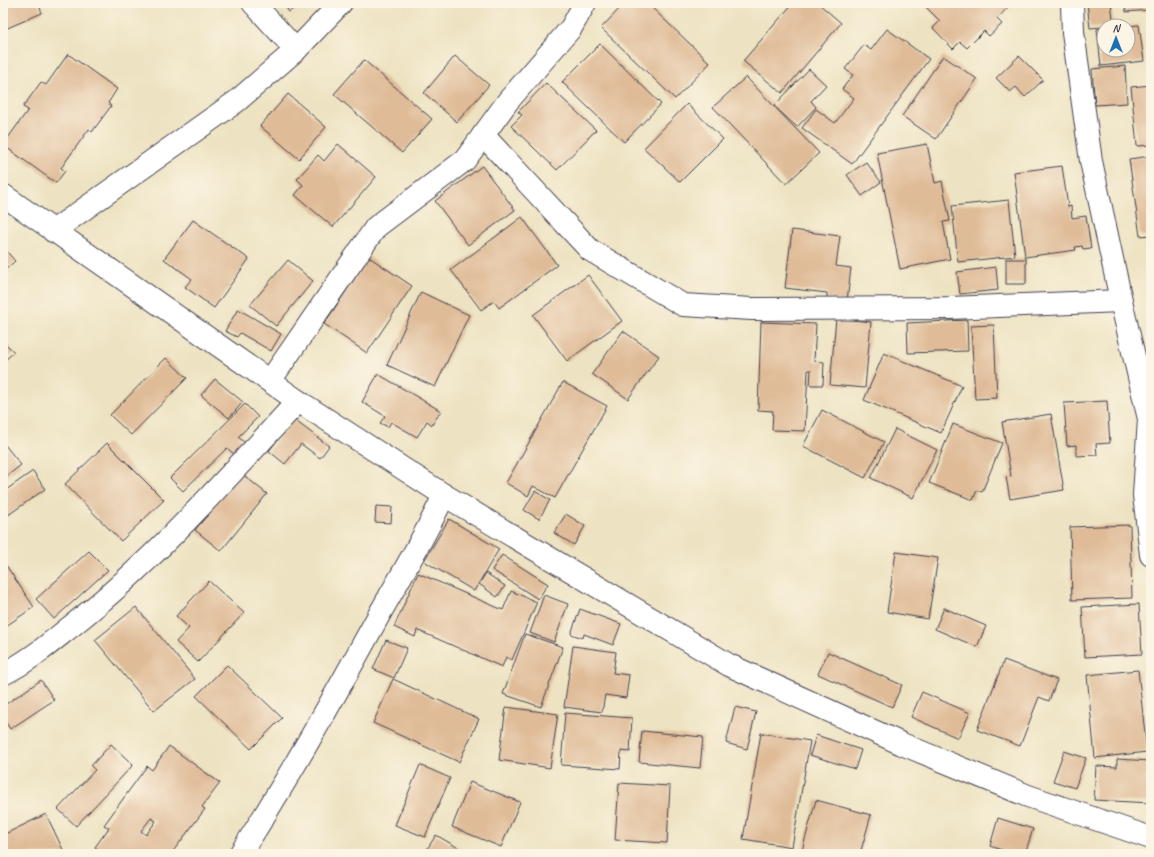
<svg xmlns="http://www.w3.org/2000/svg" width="1154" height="857" viewBox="0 0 1154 857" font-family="Caveat,sans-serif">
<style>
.building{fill:#dfbb97;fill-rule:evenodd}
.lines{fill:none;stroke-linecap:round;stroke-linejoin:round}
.minor-casing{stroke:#403f4f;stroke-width:24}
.minor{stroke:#fff;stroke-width:22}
</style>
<rect width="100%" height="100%" fill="#fcf5e5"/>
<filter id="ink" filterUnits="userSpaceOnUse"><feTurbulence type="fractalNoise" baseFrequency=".025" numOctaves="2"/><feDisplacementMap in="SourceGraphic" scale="8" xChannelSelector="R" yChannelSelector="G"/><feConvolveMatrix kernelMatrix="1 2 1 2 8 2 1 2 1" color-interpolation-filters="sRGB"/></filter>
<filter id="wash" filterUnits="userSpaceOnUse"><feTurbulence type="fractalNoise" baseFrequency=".012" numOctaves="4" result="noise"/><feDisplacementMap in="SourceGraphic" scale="16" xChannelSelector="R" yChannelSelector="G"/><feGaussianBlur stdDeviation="0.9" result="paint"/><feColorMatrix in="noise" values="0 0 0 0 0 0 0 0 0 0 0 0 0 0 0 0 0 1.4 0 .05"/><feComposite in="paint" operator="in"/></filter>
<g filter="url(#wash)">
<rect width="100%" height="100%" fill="#ede2c1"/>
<g id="blocks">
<!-- building -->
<g class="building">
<path d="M 3,3 L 38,3 L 42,13 L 3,30 Z"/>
<path d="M 283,3 L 301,3 L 289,12 Z"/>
<path d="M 625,3 L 647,3 L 710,63 L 675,99 L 601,28 Z"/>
<path d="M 663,3 L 674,3 L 670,8 Z"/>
<path d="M 793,3 L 818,3 L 841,23 L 782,93 L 743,61 Z"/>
<path d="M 931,3 L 1004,3 L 1008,7 L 997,19 L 1002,24 L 989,36 L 984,31 L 967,48 L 960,42 L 953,49 L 933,28 L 940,21 L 926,7 Z"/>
<path d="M 1087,3 L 1111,3 L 1114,26 L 1090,28 Z"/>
<path d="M 1125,3 L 1151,3 L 1151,10 L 1126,12 Z"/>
<path d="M 1139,25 L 1144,61 L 1101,66 L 1097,29 L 1104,29 L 1104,50 L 1128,50 L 1128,26 Z"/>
<path d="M 887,29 L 929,59 L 852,164 L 802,128 L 816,109 L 835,123 L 854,98 L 842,89 L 853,75 L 845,69 L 864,45 L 871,50 Z"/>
<path d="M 600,44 L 661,104 L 624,142 L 562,82 Z"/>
<path d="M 68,54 L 117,89 L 108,103 L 111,106 L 92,132 L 89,129 L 61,168 L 65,171 L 56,183 L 3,145 L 28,110 L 23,107 L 41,82 L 46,85 Z"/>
<path d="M 455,56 L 489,85 L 457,122 L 424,93 Z"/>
<path d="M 943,56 L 977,79 L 936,139 L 902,116 Z"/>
<path d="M 1019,56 L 1043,80 L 1025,97 L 1016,87 L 1010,92 L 996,78 Z"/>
<path d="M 364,60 L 432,119 L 402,153 L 334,94 Z"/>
<path d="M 1125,66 L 1127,103 L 1095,105 L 1092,69 Z"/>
<path d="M 809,69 L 826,85 L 811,101 L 816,107 L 797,127 L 774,106 Z"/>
<path d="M 746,77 L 819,153 L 786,184 L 713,107 Z"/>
<path d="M 546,83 L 596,130 L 557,170 L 511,126 L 522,115 L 518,112 Z"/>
<path d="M 1151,85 L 1151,145 L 1137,146 L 1131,87 Z"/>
<path d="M 288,94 L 326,127 L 299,159 L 260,126 Z"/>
<path d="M 687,104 L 723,139 L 680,182 L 644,148 Z"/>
<path d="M 338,144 L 376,177 L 333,227 L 295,195 L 303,185 L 297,179 L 318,155 L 324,161 Z"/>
<path d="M 927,144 L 935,183 L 942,181 L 950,221 L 943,222 L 950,259 L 900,269 L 877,153 Z"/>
<path d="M 1151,156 L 1151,235 L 1140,236 L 1129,159 Z"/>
<path d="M 866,162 L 881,182 L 862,196 L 847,175 Z"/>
<path d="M 482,166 L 515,210 L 468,245 L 435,201 Z"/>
<path d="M 1062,166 L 1068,207 L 1071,206 L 1072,218 L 1086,216 L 1091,248 L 1083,249 L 1082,246 L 1075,247 L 1076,250 L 1025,257 L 1014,172 Z"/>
<path d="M 1009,200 L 1015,256 L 958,262 L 952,206 Z"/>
<path d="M 522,217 L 557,265 L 499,308 L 494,301 L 481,310 L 451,270 Z"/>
<path d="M 193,220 L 249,259 L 214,308 L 185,287 L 192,279 L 164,259 Z"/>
<path d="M 792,230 L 840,236 L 836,266 L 851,268 L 847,301 L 827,299 L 827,293 L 785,288 Z"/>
<path d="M 3,247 L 15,261 L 3,272 Z"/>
<path d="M 369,257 L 412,286 L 367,353 L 324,324 Z"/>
<rect x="1006" y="259" width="20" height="25"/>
<path d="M 288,260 L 313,281 L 276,326 L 250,305 Z"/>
<path d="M 996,267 L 998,290 L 960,294 L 957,272 Z"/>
<path d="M 588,275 L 622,321 L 567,361 L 533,315 Z"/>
<path d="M 421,292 L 469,315 L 435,387 L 387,365 Z"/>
<path d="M 238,309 L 281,334 L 271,351 L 240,333 L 237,337 L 225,331 Z"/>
<path d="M 836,318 L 871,322 L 865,388 L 830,385 Z"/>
<path d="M 967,320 L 968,351 L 908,353 L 907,323 Z"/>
<path d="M 761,322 L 816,324 L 814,361 L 824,362 L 823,385 L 810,385 L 811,370 L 808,370 L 805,431 L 772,430 L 773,411 L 758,410 Z"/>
<path d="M 994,325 L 997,398 L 975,399 L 971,326 Z"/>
<path d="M 623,331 L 659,356 L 628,399 L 592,374 Z"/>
<path d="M 3,341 L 14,352 L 3,362 Z"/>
<path d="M 884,353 L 962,386 L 941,433 L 864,400 Z"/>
<path d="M 166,358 L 187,378 L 131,435 L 110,415 Z"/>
<path d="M 378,374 L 441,411 L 432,425 L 427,421 L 417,437 L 391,422 L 388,427 L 380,423 L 385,416 L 362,402 Z"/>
<path d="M 215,379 L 243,402 L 229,418 L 201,395 Z"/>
<path d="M 563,382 L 607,406 L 555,498 L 533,486 L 528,496 L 506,483 Z"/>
<path d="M 1107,401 L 1110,443 L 1096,444 L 1097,455 L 1076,456 L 1076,445 L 1067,446 L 1064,403 Z"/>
<path d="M 245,404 L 258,417 L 238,437 L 245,443 L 234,454 L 227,448 L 183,491 L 170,478 Z"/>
<path d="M 822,410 L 884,442 L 865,478 L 803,446 Z"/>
<path d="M 1051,414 L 1064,490 L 1010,499 L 1006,477 L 1011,476 L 1002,422 Z"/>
<path d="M 293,419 L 329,446 L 320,458 L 301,444 L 285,464 L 269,451 Z"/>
<path d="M 953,424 L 1002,443 L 982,492 L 977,490 L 973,500 L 929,483 Z"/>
<path d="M 895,429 L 937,450 L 913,498 L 871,478 Z"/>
<path d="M 107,443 L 164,500 L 121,541 L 65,484 Z"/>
<path d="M 5,445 L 21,465 L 3,479 L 3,446 Z"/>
<path d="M 33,471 L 45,489 L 4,518 L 3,492 Z"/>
<path d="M 241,473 L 267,494 L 221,551 L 195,530 Z"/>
<path d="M 535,491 L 550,500 L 539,519 L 524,510 Z"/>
<path d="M 376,506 L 392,507 L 391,523 L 375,522 Z"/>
<path d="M 566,514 L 585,526 L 574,545 L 554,533 Z"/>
<path d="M 449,519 L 499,549 L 474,591 L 424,561 Z"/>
<path d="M 1130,525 L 1132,598 L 1072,600 L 1070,527 Z"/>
<path d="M 89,551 L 108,570 L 54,619 L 36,599 Z"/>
<path d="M 896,552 L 938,558 L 928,619 L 887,612 Z"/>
<path d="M 502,555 L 548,584 L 538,599 L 492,570 Z"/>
<path d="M 3,561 L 34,607 L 3,628 Z"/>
<path d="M 418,573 L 503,610 L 511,591 L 537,602 L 512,660 L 506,657 L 502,667 L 417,630 L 415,637 L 394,627 Z"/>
<path d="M 486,573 L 505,586 L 497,597 L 479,584 Z"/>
<path d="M 209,581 L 244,613 L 198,662 L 176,642 L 189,628 L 176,616 Z"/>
<path d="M 544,595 L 568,604 L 554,642 L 530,633 Z"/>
<path d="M 1139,604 L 1142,654 L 1085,657 L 1082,607 Z"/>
<path d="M 136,607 L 195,679 L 154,711 L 95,640 Z"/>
<path d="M 944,608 L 986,626 L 977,647 L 935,629 Z"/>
<path d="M 580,609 L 621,624 L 613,645 L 584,634 L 583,638 L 571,634 Z"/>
<path d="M 525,634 L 563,647 L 541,707 L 503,694 Z"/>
<path d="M 386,640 L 407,648 L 394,678 L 373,669 Z"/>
<path d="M 573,646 L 616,652 L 613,673 L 629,675 L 626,698 L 605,695 L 602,712 L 564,707 Z"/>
<path d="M 828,652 L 902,685 L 892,707 L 818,674 Z"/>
<path d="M 1004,660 L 1057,680 L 1049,701 L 1039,697 L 1020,746 L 977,730 Z"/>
<path d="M 227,665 L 282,718 L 251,749 L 196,696 Z"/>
<path d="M 1138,670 L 1147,752 L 1095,758 L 1087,675 Z"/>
<path d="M 393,679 L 479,719 L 459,762 L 373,723 Z"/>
<path d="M 41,680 L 54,700 L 10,729 L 3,718 L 3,706 Z"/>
<path d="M 922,692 L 970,713 L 958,738 L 911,717 Z"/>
<path d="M 506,707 L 558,714 L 550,768 L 499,760 Z"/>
<path d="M 735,707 L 756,712 L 747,749 L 726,743 Z"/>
<path d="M 565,713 L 632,718 L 630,752 L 621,751 L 620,769 L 561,765 Z"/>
<path d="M 642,731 L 703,737 L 700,768 L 639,762 Z"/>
<path d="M 761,733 L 810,741 L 792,847 L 743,839 Z"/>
<path d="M 816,735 L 861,750 L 855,769 L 810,755 Z"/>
<path d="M 111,744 L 133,765 L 76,826 L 58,809 L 95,770 L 91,766 Z"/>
<path d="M 169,746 L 220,783 L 202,807 L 205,809 L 171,854 L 104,854 L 95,847 L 109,828 L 104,825 L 147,766 L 152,770 ZM 151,818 L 156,821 L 146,835 L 141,831 Z"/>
<path d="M 1064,751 L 1086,758 L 1075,788 L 1053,781 Z"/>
<path d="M 1117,759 L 1151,761 L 1151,803 L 1094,800 L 1096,766 L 1117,767 Z"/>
<path d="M 420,765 L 450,778 L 425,837 L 395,825 Z"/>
<path d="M 470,782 L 520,802 L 501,847 L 452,827 Z"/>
<path d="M 619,783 L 670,786 L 667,843 L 615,840 Z"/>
<path d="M 816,800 L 871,815 L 860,854 L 801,854 Z"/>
<path d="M 46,814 L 65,854 L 3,854 L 3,835 Z"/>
<path d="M 998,818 L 1033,829 L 1025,854 L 1014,854 L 990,846 Z"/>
<path d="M 436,835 L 469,854 L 424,854 Z"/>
</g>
</g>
</g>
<g filter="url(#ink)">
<use href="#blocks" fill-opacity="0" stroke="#403f4f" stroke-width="1"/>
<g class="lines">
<defs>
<g id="minor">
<path d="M 253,3 L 296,50"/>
<path d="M 1072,3 L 1073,32 L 1091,161 L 1124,314 L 1149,419 L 1144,495 L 1151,555"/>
<path d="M 483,135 L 590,250 L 683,305 L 752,309 L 950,308 L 1121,301"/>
<path d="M 3,195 L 298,401 L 444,495 L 729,665 L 902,744 L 1028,796 L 1151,838"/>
<path d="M 53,231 L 237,101 L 296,50 L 341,3"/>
<path d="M 270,381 L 376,227 L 465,160 L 508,101 L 571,28 L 585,3"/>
<path d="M 3,674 C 30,661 51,642 74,624 C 157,558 227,478 298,401"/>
<path d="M 240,854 C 290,777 335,696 379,615 C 401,575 425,537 444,495"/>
</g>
</defs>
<!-- minor casing -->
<use href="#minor" class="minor-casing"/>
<!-- minor -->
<use href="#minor" class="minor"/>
</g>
</g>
<!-- margin -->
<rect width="1154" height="857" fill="none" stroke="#fcf5e5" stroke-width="16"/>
<!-- north arrow -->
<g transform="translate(1116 38)"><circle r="19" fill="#fcf5e5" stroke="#a5a1a1"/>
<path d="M0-3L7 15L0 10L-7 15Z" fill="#1f6fb2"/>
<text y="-6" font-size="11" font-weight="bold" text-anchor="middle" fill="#22223b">N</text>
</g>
</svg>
